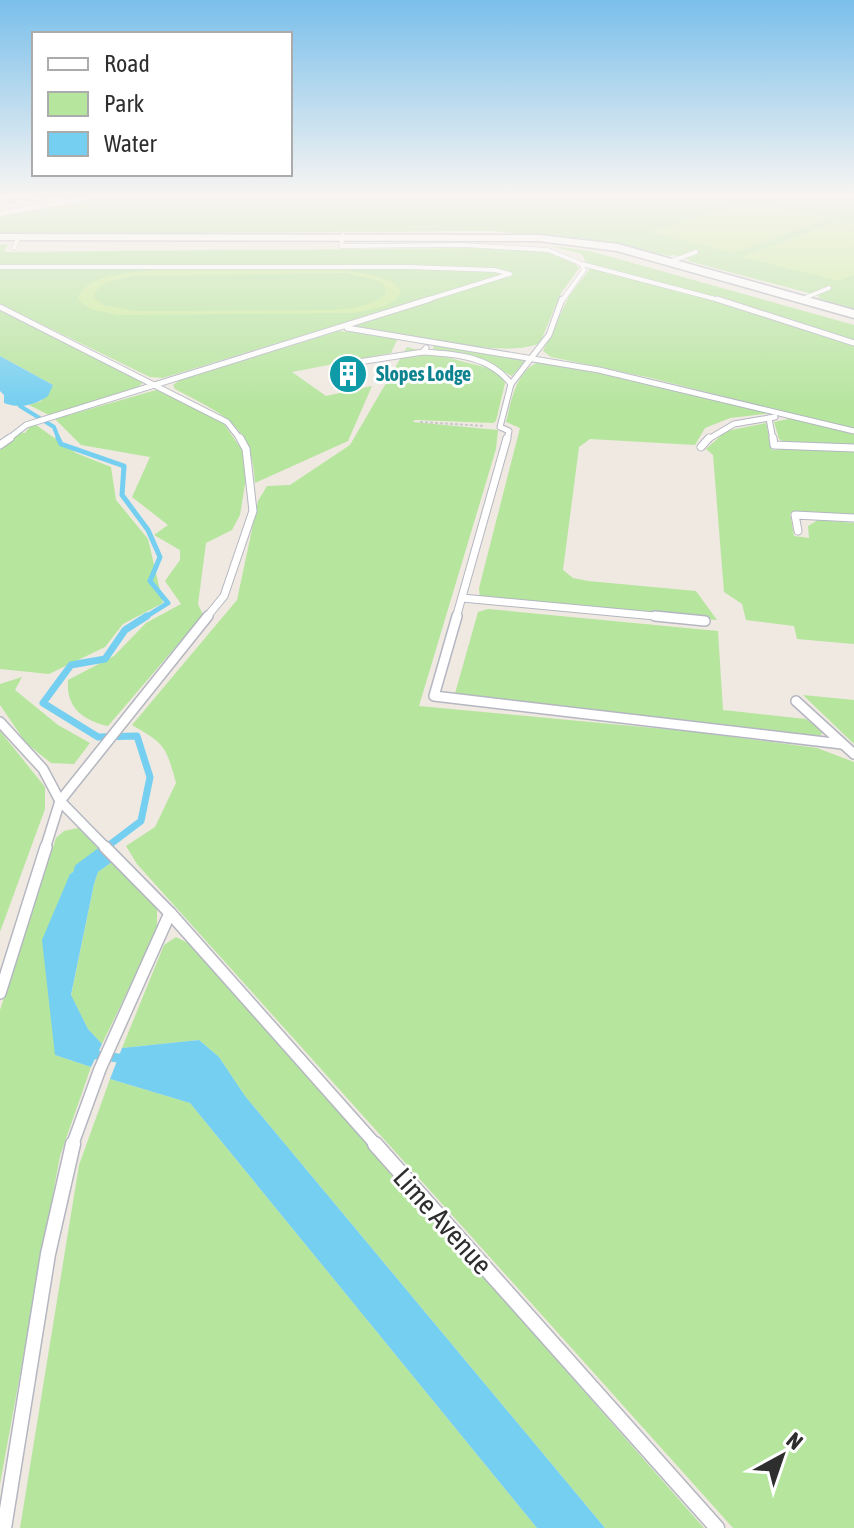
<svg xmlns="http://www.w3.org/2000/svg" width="854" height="1528" viewBox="0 0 854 1528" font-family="'Asap Condensed',sans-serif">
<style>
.green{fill:#b6e59e}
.pitch{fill:#c9ec9a;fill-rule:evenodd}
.water{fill:#75cff0}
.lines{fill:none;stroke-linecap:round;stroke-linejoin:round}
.stream-far3{stroke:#75cff0;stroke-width:4}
.stream-far2{stroke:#75cff0;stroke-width:5}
.stream-far1{stroke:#75cff0;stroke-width:7}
.stream{stroke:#75cff0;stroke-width:9}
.service-far5-casing{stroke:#b4b7c1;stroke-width:5}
.service-far4-casing{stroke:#b4b7c1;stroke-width:7}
.service-far3-casing{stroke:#b4b7c1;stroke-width:9}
.service-far2-casing{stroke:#b4b7c1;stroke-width:12}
.service-far1-casing{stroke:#b4b7c1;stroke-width:14}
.service-casing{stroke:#b4b7c1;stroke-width:17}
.secondary-casing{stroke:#b4b7c1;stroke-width:3}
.path{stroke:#c9c9c9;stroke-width:2;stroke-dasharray:3 2;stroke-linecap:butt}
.service-far5{stroke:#fff;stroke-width:4}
.service-far4{stroke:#fff;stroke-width:5}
.service-far3{stroke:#fff;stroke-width:7}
.service-far2{stroke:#fff;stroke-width:9}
.service-far1{stroke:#fff;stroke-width:11}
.service{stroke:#fff;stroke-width:14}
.secondary{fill:#fff;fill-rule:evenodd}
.rail-casing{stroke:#a3a6b8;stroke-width:4}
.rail{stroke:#fff;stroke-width:3;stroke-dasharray:8;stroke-linecap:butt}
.labels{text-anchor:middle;stroke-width:6;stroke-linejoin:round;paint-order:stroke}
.far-culture-label{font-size:20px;font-weight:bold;fill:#0d838f;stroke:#fff;text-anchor:start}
.near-street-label{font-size:28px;fill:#2e2e2e;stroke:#fff}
</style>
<rect width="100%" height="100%" fill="#efe9e1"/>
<!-- green -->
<g class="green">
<path d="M 97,193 L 854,193 L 854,309 L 817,298 L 820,296 L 688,261 L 690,260 L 674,255 L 669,256 L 614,243 L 491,231 L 0,234 L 0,213 Z"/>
<path d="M 8,244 L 4,252 L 476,248 C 507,250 556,245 579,268 L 561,293 L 540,343 C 505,360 399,333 357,327 L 356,324 L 513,275 L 504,271 L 450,267 L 0,267 L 0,245 Z"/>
<path d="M 551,246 L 590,251 L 854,325 L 854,429 L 651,378 L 551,357 L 543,351 L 569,296 L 589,270 L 582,254 Z"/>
<path d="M 392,267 L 506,273 L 163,378 L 150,377 L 0,304 L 0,268 Z"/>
<path d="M 0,310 L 145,381 L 135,389 L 49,415 L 29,405 L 41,401 L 53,385 L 0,356 Z"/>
<path d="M 339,331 L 394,335 L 397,340 L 391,353 L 292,372 L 326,396 L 372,386 L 348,441 L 255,483 C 253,424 222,414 175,389 L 173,385 L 180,380 Z"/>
<path d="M 434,344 L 524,357 L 524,363 L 512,376 L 488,363 L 433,349 Z"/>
<path d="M 407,347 L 488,368 L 500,374 L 505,383 L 496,421 L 493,423 L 415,420 L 413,422 L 498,430 L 496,449 L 419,706 L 696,732 L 817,748 L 854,762 L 854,1528 L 733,1528 L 137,864 L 126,846 L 155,827 L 176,783 C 166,746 165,744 132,725 L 237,600 L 258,501 L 267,486 L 290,485 L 350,445 Z"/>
<path d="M 546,360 L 656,383 L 773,413 L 730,418 L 705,428 L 695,445 L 590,439 L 579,447 L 563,570 L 573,578 L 588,581 L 696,591 L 717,620 L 480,599 L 479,588 L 520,428 L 506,422 C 512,398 517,365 546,360 Z"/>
<path d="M 156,390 L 202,410 L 224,424 L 242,450 L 246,478 L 240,515 L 232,530 L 206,543 L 198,604 L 203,615 L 108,726 C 82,720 66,707 68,680 L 114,656 L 146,623 L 181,604 L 165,581 L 180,560 L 180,550 L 154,535 L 168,525 L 132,497 L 150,457 L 81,445 L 55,419 Z"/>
<path d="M 793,418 L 854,432 L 854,447 L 786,443 L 779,439 L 774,422 Z"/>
<path d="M 766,423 L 772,450 L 779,450 L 780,447 L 854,450 L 854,518 L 790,513 L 794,536 L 809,538 L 808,526 L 818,520 L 854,523 L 854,644 L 797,639 L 794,626 L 746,620 L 742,604 L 724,592 L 713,455 L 706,449 L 726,431 Z"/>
<path d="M 31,425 L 36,425 L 76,453 L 111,467 L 116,500 L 148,539 L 163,603 L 123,624 L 105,647 L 49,674 L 0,669 L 0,450 L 19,432 L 25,433 Z"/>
<path d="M 488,609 L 718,631 L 723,710 L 806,719 L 823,732 L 820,736 L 809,737 L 454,697 L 478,612 Z"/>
<path d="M 22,677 L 15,690 L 58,725 L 90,743 L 74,764 L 51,763 L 26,743 L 0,705 L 0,684 Z"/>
<path d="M 803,695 L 854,700 L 854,744 Z"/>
<path d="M 0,731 L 45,787 L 45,809 L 0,932 Z"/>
<path d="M 78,828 L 104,853 L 70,874 L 55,1055 L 91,1067 L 60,1156 L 0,1484 L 0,1010 L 56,838 L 64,831 Z"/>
<path d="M 112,862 L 157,908 L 157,930 L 102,1044 L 88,1029 L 71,996 L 94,884 L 98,872 Z"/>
<path d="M 176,937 L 192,945 L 704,1528 L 605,1528 L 245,1096 L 219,1057 L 199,1040 L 122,1048 L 164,945 Z"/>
<path d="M 110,1079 L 190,1103 L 537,1528 L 20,1528 L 79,1165 Z"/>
</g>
<!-- pitch -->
<g class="pitch">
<path d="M 750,201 L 829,218 L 733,253 L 651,232 Z"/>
<path d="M 838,221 L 854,224 L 854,275 L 839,281 L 742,257 Z"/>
<path d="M 169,269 C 206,269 388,258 401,291 L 397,298 L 385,306 L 355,313 L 118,315 L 90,309 L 78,299 C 85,270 146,273 169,269 ZM 346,273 L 376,280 L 384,285 L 386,294 C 371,307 350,309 330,310 L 135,311 L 103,305 L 93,297 C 98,281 120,279 136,276 Z"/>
</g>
<!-- water -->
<g class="water">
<path d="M 0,356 L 53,385 L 48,396 C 35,405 20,409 4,403 L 4,395 L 0,391 Z"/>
<path d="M 104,853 L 112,862 L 98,872 L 94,884 L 71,995 L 88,1029 L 102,1044 L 91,1067 L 55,1055 L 42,940 L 70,874 Z"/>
<path d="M 199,1040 L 219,1057 L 245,1096 L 605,1528 L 537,1528 L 190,1103 L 110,1079 L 122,1048 Z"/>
</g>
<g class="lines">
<!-- stream-far3 -->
<path class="stream-far3" d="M 20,406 L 54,427 L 59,440"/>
<!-- stream-far2 -->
<path class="stream-far2" d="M 58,438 L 61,444 L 124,466 L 122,495 L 148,530 L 160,557 L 150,581 L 168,603 L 144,618"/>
<!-- stream-far1 -->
<path class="stream-far1" d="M 104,849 L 141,821 L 150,777 L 137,736 L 98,737 L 43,703 L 71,665 L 105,659 L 125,630 L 147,616"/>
<!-- stream -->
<g class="stream">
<path d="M 77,876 L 79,868 L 107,847"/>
<path d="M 90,1054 L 125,1059"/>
</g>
<defs>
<g id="service-far5">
<path d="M 0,197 L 30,193"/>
<path d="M 0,214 L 114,193"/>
<path d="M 343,235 L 341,246 L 464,245 L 548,250 L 582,264 L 723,301"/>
<path d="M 14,248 L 19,237"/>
<path d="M 669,262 L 696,252"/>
<path d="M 0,267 L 409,267 L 495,270 L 510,274 L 423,301"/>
<path d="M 802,299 L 829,288"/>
<path d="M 562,301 L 584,270 L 582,264"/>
</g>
<g id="service-far4">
<path d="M 717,299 L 854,343"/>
<path d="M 0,307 L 227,422 L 241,440"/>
<path d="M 347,328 L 599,370 L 854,431"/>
<path d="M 423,352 C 456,354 490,356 511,384 L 500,427 L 509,431 L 507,440"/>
<path d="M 352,363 L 423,352 L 426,348"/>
<path d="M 511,384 L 549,335 L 562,299"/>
<path d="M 769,418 L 773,440"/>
<path d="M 7,440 L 26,425 L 430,299"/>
<path d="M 707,440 L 734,424 L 775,417"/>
</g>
<g id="service-far3">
<path d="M 773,438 L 774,445 L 854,448"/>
<path d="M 0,445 L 10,438"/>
<path d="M 701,447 L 709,438"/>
<path d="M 798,531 L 795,515 L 854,518"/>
<path d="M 462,598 L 676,618"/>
<path d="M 206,618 L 224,596 L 253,511 L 246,449 L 240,438"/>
<path d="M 456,618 L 507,438"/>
</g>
<g id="service-far2">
<path d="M 457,616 L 434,696 L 842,744"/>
<path d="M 655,616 L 705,621"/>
<path d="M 796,701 L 854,754"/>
<path d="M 0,722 L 43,769 L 60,801 L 107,849"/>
<path d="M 45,849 L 60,801 L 208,616"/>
</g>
<g id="service-far1">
<path d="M 105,847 L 170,913 L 377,1146"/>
<path d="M 0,993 L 46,847"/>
<path d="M 72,1146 L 100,1069 L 170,913"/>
</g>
<g id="service">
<path d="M 375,1144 L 717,1528"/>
<path d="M 4,1528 L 48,1254 L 73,1144"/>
</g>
<path id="secondary" d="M 0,234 L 539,235 L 618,244 L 854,310 L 854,318 L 617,251 L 539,241 L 0,240 Z"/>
</defs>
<!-- service-far5 casing -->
<use href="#service-far5" class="service-far5-casing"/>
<!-- service-far4 casing -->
<use href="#service-far4" class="service-far4-casing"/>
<!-- service-far3 casing -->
<use href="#service-far3" class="service-far3-casing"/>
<!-- service-far2 casing -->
<use href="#service-far2" class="service-far2-casing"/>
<!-- service-far1 casing -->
<use href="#service-far1" class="service-far1-casing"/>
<!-- service casing -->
<use href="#service" class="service-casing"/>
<!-- secondary casing -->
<use href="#secondary" class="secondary-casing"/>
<!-- path -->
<path class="path" d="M 420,422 L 485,426"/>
<!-- service-far5 -->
<use href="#service-far5" class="service-far5"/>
<!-- service-far4 -->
<use href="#service-far4" class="service-far4"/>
<!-- service-far3 -->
<use href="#service-far3" class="service-far3"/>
<!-- service-far2 -->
<use href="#service-far2" class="service-far2"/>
<!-- service-far1 -->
<use href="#service-far1" class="service-far1"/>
<!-- service -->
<use href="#service" class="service"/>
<!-- secondary -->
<use href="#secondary" class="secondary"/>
<defs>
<path id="rail" d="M 0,204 L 69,193"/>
</defs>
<!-- rail casing -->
<use href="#rail" class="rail-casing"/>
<!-- rail -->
<use href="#rail" class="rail"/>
</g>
<!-- sky -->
<linearGradient id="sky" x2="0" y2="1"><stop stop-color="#7abfeb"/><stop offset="0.48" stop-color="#f8f5f2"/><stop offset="1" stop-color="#f8f5f2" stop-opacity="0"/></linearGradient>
<rect width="854" height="406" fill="url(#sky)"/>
<!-- icons -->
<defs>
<symbol id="building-disc" viewBox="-11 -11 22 22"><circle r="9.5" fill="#0f9aa8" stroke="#fff"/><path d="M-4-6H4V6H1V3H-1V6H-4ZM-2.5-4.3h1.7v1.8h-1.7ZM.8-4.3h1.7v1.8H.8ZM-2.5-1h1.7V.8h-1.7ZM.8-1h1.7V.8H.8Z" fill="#fff"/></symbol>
</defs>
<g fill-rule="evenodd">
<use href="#building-disc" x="326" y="352" width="44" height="44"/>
</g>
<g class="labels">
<!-- far-culture labels -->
<g class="far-culture-label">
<text x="376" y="381">Slopes Lodge</text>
</g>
<!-- near-street labels -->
<g class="near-street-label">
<text transform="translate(443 1221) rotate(48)" y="10">Lime Avenue</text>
</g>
</g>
<!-- legend -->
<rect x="32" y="32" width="260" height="144" fill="#ffffff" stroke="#ababab" stroke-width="2"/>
<rect x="48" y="58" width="40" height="12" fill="#ffffff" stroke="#ababab" stroke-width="2"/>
<text x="104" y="72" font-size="24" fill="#2e2e2e">Road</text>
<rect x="48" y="92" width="40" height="24" fill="#b6e59e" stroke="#ababab" stroke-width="2"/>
<text x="104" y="112" font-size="24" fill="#2e2e2e">Park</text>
<rect x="48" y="132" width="40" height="24" fill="#75cff0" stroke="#ababab" stroke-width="2"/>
<text x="104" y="152" font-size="24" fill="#2e2e2e">Water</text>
<!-- north arrow -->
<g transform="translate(782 1456) rotate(40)" stroke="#ffffff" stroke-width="6" paint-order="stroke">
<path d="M0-6L14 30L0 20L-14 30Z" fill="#2e2e2e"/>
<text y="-12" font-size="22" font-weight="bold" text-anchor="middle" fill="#2e2e2e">N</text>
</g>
</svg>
